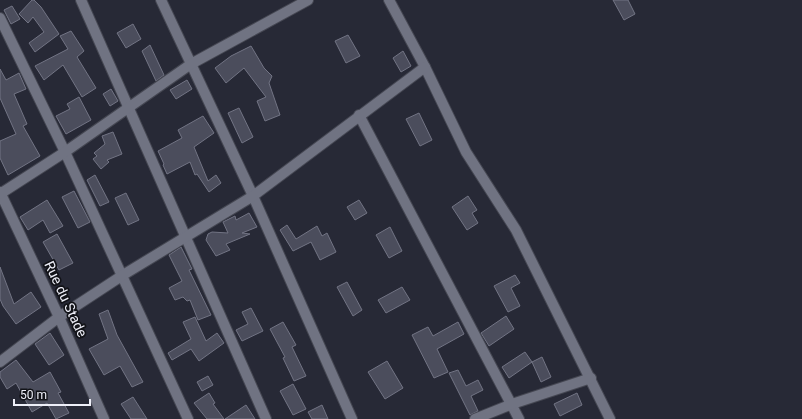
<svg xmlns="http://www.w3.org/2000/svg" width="802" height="419" viewBox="0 0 802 419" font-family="Roboto,sans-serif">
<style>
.building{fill:#4b4d5c;stroke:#727484}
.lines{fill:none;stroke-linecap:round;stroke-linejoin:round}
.minor-casing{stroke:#454752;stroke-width:12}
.minor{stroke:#707382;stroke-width:10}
.labels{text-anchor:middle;stroke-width:3.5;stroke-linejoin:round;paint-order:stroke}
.street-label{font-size:14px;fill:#eeeff8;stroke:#121318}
</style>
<rect width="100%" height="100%" fill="#272936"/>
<!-- building -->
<g class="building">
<path d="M 32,0 L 34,0 L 41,7 L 59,34 L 35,52 L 29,43 L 44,32 L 33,17 L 28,23 L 19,14 Z"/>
<path d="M 613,0 L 628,0 L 635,14 L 624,20 Z"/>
<path d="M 12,6 L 20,19 L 11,24 L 4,10 Z"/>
<path d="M 133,24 L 141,39 L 126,48 L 117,33 Z"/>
<path d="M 71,31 L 84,51 L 77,57 L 96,88 L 82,97 L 63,65 L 44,80 L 35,66 L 68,49 L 60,36 Z"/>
<path d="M 348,35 L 360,56 L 346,63 L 335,41 Z"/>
<path d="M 150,45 L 164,75 L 156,81 L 142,51 Z"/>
<path d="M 251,46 L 264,68 L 272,76 L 269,83 L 280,115 L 265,121 L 257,101 L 266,97 L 244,68 L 226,83 L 215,68 L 231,56 Z"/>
<path d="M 403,51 L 411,66 L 401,72 L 393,58 Z"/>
<path d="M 0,69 L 6,80 L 19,73 L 26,89 L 14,94 L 27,124 L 23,126 L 40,156 L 8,175 L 0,158 L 0,141 L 16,134 L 0,98 Z"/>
<path d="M 187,80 L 192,89 L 176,99 L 170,90 Z"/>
<path d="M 111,89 L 118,101 L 110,106 L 103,94 Z"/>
<path d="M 79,97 L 91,120 L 66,134 L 56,116 L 70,109 L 67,104 Z"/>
<path d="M 239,108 L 253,137 L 242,143 L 228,113 Z"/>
<path d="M 419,113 L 432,140 L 420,146 L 406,119 Z"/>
<path d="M 203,116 L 214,133 L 194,147 L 208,181 L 216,175 L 221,183 L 209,192 L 197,174 L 195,175 L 190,162 L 167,174 L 163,165 L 164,164 L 158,151 L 182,138 L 178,130 Z"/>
<path d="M 113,132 L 122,154 L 107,160 L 109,162 L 101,169 L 93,159 L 97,156 L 94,153 L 105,144 L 102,136 Z"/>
<path d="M 95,175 L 109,202 L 100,206 L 87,180 Z"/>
<path d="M 74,191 L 90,222 L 78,228 L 62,197 Z"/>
<path d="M 126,193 L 139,220 L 128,225 L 115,198 Z"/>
<path d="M 468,196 L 477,210 L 472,213 L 478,223 L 467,230 L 452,207 Z"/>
<path d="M 47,200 L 63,226 L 50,233 L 43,220 L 28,230 L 20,217 Z"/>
<path d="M 359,200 L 367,213 L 355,220 L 347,207 Z"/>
<path d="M 249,213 L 257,227 L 242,233 L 250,234 L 226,244 L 230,250 L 216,256 L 206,240 L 208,234 L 212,232 L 228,233 L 223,222 L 235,216 L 236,220 Z"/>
<path d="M 287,225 L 296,239 L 317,226 L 322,236 L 327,233 L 336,252 L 320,260 L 311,242 L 293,251 L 280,230 Z"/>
<path d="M 390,227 L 402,251 L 389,258 L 376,235 Z"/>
<path d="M 57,234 L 73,263 L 59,270 L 43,242 Z"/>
<path d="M 181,247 L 192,269 L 189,270 L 211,315 L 198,320 L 190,300 L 187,301 L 183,297 L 175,300 L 169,288 L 182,281 L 169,255 Z"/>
<path d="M 0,267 L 14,304 L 31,292 L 41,307 L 16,324 L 3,306 L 0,299 Z"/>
<path d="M 515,275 L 520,283 L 511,288 L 520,306 L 508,312 L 494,286 Z"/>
<path d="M 347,282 L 362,310 L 353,316 L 337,287 Z"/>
<path d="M 402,287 L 410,300 L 386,313 L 378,300 Z"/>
<path d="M 251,308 L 263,331 L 242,341 L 236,330 L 248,324 L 242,312 Z"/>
<path d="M 108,310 L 117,335 L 143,382 L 132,387 L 120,366 L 104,375 L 89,349 L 108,339 L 99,314 Z"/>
<path d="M 506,316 L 514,329 L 489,346 L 481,333 Z"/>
<path d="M 195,317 L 206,341 L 217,333 L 224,343 L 199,361 L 191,349 L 172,360 L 168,353 L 191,339 L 183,322 Z"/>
<path d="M 283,322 L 296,345 L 292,347 L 306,376 L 294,381 L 283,358 L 285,357 L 270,329 Z"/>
<path d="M 458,322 L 464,334 L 437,349 L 448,372 L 434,378 L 412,335 L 428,327 L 433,336 Z"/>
<path d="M 50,333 L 64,355 L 49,365 L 35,344 Z"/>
<path d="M 525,352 L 532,362 L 509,378 L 502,367 Z"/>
<path d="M 542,357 L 551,377 L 541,382 L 532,362 Z"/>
<path d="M 16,360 L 33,382 L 50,372 L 61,392 L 58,393 L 69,413 L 56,419 L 47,403 L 32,412 L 16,383 L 7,389 L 0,377 L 0,372 Z"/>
<path d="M 387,361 L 403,388 L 385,399 L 368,372 Z"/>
<path d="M 458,370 L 466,386 L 478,380 L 483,390 L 471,396 L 478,411 L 470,415 L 449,373 Z"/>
<path d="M 208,376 L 213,385 L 202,391 L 197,382 Z"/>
<path d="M 293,384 L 306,409 L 293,415 L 280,391 Z"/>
<path d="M 209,393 L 215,403 L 213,404 L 224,419 L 207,419 L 194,403 Z"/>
<path d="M 577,393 L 582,405 L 560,416 L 554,404 Z"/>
<path d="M 133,397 L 147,419 L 131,419 L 121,404 Z"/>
<path d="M 246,405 L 255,419 L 225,419 Z"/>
<path d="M 322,405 L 328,419 L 312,419 L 308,412 Z"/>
</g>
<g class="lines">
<defs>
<g id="minor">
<path d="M 81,0 L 266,419"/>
<path d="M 161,0 L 253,196 L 352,419"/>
<path d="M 389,0 L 425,67 L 466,152 L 516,230 L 610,419"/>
<path d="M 0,18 L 65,152 L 188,419"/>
<path d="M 359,115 L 519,419"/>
<path d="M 0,192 L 59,317 L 104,419"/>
<path d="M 0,194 L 65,152 L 191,64 L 308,0"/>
<path d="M 0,362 L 59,317 L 123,275 L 253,196 L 425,67"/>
<path d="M 475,419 L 512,404 L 591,378"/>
</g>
</defs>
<!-- minor casing -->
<use href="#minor" class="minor-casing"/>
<!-- minor -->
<use href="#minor" class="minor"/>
</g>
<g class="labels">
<!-- street labels -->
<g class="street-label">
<text transform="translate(66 299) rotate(65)" y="5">Rue du Stade</text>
</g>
</g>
<!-- scale -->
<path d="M14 399v6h76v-6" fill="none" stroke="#eeeff8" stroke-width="2"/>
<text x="20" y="399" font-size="12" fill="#eeeff8" stroke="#121318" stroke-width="3" paint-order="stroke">50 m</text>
</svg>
